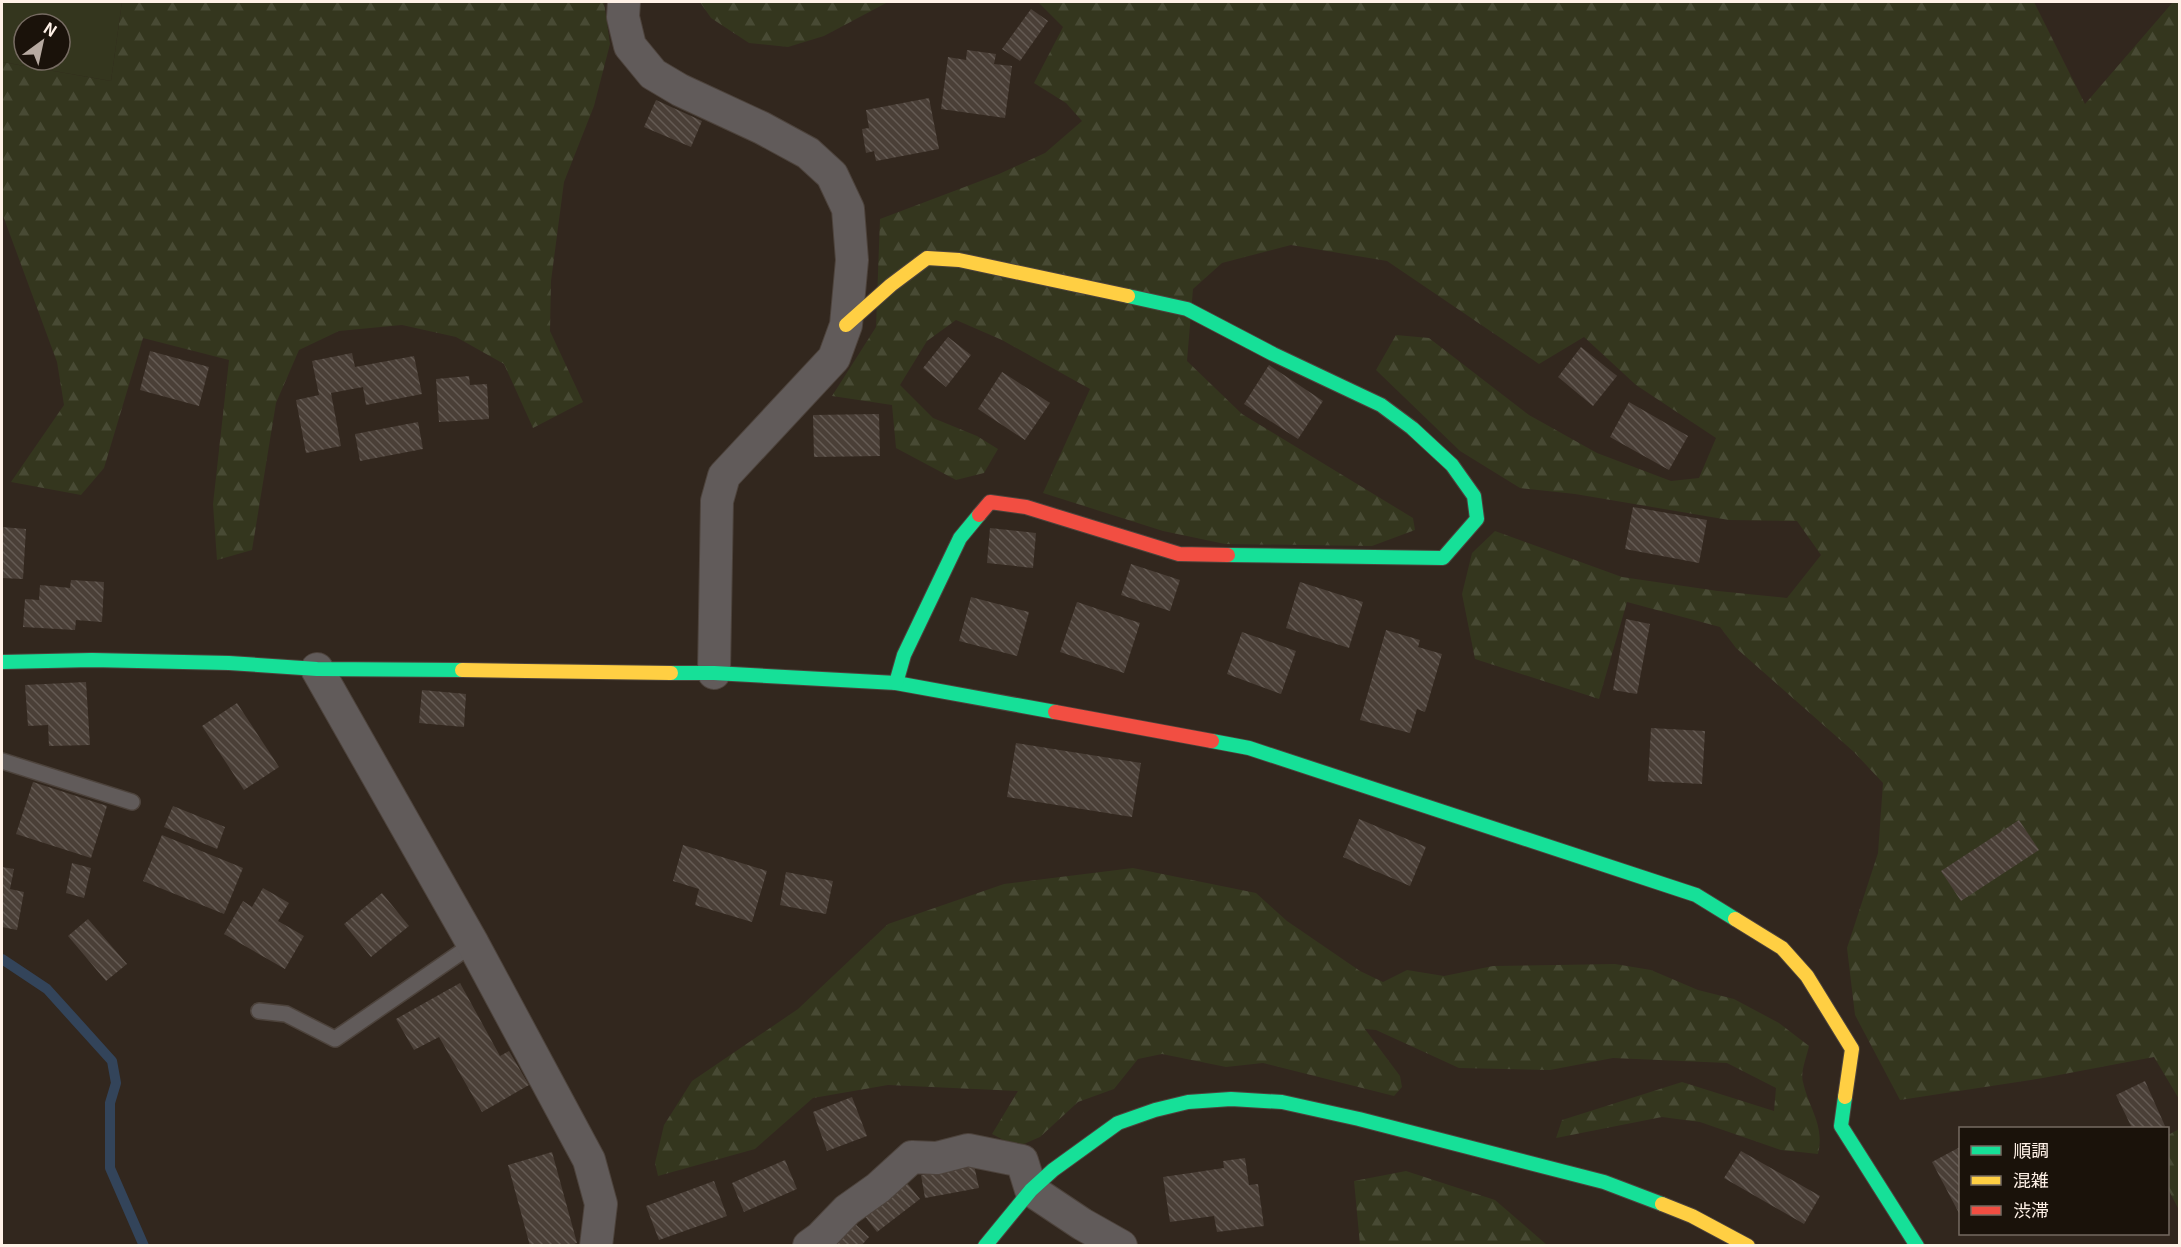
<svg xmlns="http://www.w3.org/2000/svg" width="2181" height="1247" viewBox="0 0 2181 1247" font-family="Georgia,'Noto Sans JP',serif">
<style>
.forest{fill:url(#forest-firs)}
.garden{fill:#34361e;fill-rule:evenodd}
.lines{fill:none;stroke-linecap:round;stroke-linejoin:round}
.stream{stroke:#33445a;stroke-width:10}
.building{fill:url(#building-back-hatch)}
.lane-casing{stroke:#4d433c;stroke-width:18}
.street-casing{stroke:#4d433c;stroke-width:34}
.fast-casing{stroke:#4d433c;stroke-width:16}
.slow-casing{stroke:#4d433c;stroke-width:16}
.jam-casing{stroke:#4d433c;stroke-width:16}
.lane{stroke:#615b5a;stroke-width:15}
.street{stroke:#615b5a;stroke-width:32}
.fast{stroke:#16e098;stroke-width:14}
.slow{stroke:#ffcf43;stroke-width:14}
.jam{stroke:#f24e42;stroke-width:14}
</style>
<defs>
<pattern id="forest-firs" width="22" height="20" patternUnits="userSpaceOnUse" patternTransform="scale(1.5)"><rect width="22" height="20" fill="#34361e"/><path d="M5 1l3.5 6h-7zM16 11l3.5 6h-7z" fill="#484a34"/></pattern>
<pattern id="building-back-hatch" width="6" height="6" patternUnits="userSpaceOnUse" patternTransform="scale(1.5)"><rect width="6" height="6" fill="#4a3f37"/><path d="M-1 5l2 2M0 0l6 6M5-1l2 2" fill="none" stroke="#655b54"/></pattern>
</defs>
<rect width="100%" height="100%" fill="#32271e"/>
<!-- forest -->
<g class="forest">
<path d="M 122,2 L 604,2 L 610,44 L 594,106 L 564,182 L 551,281 L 550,331 L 583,402 L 533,428 L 504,364 L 456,337 L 402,325 L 339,331 L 299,350 L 276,403 L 252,550 L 217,560 L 213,504 L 229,360 L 143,338 L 104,468 L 81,495 L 11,482 L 64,405 L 57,362 L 2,213 L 2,62 L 111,81 Z"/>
<path d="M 700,2 L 888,2 L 824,36 L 788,47 L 749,43 L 711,18 Z"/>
<path d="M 1038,2 L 2034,2 L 2085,104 L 2173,2 L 2179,2 L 2179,1099 L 2154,1057 L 2043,1078 L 1900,1100 L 1855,1015 L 1847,948 L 1878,853 L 1883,783 L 1854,752 L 1736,648 L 1720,627 L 1627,602 L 1599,699 L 1475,659 L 1462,594 L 1472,553 L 1495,531 L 1622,577 L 1718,591 L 1787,598 L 1821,555 L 1797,521 L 1729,520 L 1575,494 L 1520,488 L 1460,451 L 1376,370 L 1396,335 L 1429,338 L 1529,415 L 1597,453 L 1671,481 L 1699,478 L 1716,438 L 1636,385 L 1584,337 L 1539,364 L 1387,261 L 1291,245 L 1222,263 L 1193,289 L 1187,361 L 1242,414 L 1413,518 L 1415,530 L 1372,546 L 1225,544 L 1163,531 L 1043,493 L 1090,389 L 1002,340 L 956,320 L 927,341 L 900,385 L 933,418 L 977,436 L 998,449 L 984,473 L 956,480 L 896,448 L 892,405 L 832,396 L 876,327 L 880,219 L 999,174 L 1045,153 L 1082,121 L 1066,103 L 1034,83 L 1063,27 Z"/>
<path d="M 1133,868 L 1256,893 L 1287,921 L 1360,971 L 1383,982 L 1407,970 L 1444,976 L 1493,966 L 1615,964 L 1651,970 L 1698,990 L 1734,999 L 1779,1023 L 1809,1046 C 1807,1056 1800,1072 1803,1082 C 1809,1109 1825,1125 1818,1154 L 1781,1150 L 1700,1122 L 1662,1117 L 1556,1138 L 1562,1120 L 1682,1082 L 1774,1111 L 1776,1088 L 1727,1063 L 1613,1058 L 1550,1070 L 1459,1068 L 1376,1030 L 1365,1029 L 1400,1076 L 1402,1087 L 1394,1096 L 1263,1063 L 1226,1067 L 1162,1054 L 1138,1059 L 1114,1089 L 1078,1102 L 1040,1137 L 1017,1147 L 992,1134 L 1018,1091 L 888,1085 L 813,1098 L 755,1149 L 658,1176 L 655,1163 L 664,1125 L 692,1081 L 798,1009 L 888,924 L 1004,884 Z"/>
<path d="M 2179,1129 L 2179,1210 L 2168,1189 L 2168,1135 Z"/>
<path d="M 1406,1171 L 1495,1200 L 1547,1245 L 1360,1245 L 1354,1181 Z"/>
</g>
<!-- garden -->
<path class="garden" d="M 2,2 L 122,2 L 111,81 L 2,62 ZM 24,24 L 60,24 L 60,60 L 24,60 Z"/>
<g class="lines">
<!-- stream -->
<path class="stream" d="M 2,959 L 47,989 L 112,1061 L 116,1083 L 110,1103 L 110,1168 L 144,1246"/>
</g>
<!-- building -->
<g class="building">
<path d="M 1031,9 L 1048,21 L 1020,61 L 1002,49 Z"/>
<path d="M 967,50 L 996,54 L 994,64 L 1012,66 L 1005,118 L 941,109 L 948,57 L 966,60 Z"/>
<path d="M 929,98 L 939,149 L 876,161 L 874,151 L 866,153 L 862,129 L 869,128 L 866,110 Z"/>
<path d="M 656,100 L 702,121 L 691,147 L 644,127 Z"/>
<path d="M 948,337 L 971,355 L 946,387 L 923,368 Z"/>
<path d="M 1581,347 L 1617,376 L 1593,406 L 1558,377 Z"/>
<path d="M 150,351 L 209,367 L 199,406 L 140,390 Z"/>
<path d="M 352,353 L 355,367 L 414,356 L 422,394 L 366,405 L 363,387 L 331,393 L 341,446 L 306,453 L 296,400 L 319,395 L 312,361 Z"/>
<path d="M 1269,365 L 1323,401 L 1298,439 L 1244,404 Z"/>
<path d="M 1002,372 L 1050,403 L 1025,440 L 978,409 Z"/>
<path d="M 469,376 L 470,385 L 487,384 L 489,419 L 439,422 L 436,379 Z"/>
<path d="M 1629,402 L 1688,436 L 1669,470 L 1610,437 Z"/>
<path d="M 879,414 L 880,456 L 814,457 L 813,415 Z"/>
<path d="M 418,422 L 423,449 L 360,461 L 355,434 Z"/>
<path d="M 1633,507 L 1707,520 L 1699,563 L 1625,549 Z"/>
<path d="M 2,527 L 26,529 L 23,579 L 2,578 Z"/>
<path d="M 990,528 L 1036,533 L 1033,568 L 987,563 Z"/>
<path d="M 1131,564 L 1180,580 L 1170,611 L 1121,595 Z"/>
<path d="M 71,580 L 104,582 L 102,622 L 76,620 L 75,630 L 23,627 L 25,599 L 39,600 L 40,585 L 70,588 Z"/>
<path d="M 1300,582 L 1363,602 L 1349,648 L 1286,628 Z"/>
<path d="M 971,597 L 1029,612 L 1017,656 L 959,641 Z"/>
<path d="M 1077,602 L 1140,623 L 1124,673 L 1060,652 Z"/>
<path d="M 1626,619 L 1650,624 L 1637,694 L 1613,690 Z"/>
<path d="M 1386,630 L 1420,640 L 1418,647 L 1442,654 L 1425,712 L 1417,709 L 1410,733 L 1360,720 Z"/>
<path d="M 1242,632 L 1296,651 L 1281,694 L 1227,674 Z"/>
<path d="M 86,682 L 90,745 L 49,746 L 48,725 L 28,726 L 25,685 Z"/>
<path d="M 422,690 L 466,694 L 464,727 L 419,723 Z"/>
<path d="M 237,703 L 279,767 L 244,790 L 202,726 Z"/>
<path d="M 1651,728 L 1705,731 L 1702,784 L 1648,781 Z"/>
<path d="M 1016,743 L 1141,763 L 1132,817 L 1007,797 Z"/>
<path d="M 33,782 L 107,806 L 91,858 L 16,834 Z"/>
<path d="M 173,806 L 225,827 L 217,849 L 164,827 Z"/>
<path d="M 1359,819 L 1426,847 L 1410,886 L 1343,857 Z"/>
<path d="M 2019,820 L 2039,850 L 1961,901 L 1941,871 Z"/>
<path d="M 162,835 L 243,868 L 224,914 L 143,881 Z"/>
<path d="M 683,845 L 767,871 L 752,922 L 695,905 L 699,889 L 673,881 Z"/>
<path d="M 72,863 L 91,868 L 84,898 L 66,893 Z"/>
<path d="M 2,867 L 14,869 L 10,889 L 24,892 L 17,930 L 2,927 Z"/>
<path d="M 786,872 L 833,881 L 826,914 L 780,905 Z"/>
<path d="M 263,888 L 289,903 L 278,921 L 304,936 L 285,969 L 224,934 L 243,901 L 252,907 Z"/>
<path d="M 382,893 L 409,926 L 371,957 L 344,924 Z"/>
<path d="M 88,919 L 127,964 L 106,981 L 68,936 Z"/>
<path d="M 460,983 L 500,1056 L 509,1051 L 529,1085 L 482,1112 L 439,1037 L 414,1050 L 396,1019 Z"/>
<path d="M 2145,1081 L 2165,1126 L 2161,1128 L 2132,1128 L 2116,1095 Z"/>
<path d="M 852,1097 L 867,1136 L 827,1151 L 813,1112 Z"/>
<path d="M 1960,1147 L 1960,1215 L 1932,1162 Z"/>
<path d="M 1741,1151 L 1820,1196 L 1804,1224 L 1724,1178 Z"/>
<path d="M 552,1152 L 577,1243 L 569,1246 L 530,1246 L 508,1165 Z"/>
<path d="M 1245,1158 L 1249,1185 L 1258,1184 L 1264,1226 L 1217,1232 L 1214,1216 L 1170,1222 L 1163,1177 L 1224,1168 L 1223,1161 Z"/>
<path d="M 785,1160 L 797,1189 L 744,1212 L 732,1183 Z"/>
<path d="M 974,1165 L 979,1188 L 925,1198 L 921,1175 Z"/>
<path d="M 714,1181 L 727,1216 L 659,1240 L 646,1206 Z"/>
<path d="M 907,1183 L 920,1199 L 877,1232 L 864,1215 Z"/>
<path d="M 851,1220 L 869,1237 L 861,1246 L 825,1246 Z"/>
</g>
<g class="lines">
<defs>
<g id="lane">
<path d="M 2,761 L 132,802"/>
<path d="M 259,1011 L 286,1014 L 335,1039 L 473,944"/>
</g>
<g id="street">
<path d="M 624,2 L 623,17 L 630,46 L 653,74 L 680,90 L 762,128 L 808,153 L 832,175 L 848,209 L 852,260 L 846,325 L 834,358 L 724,476 L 717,501 L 714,673"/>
<path d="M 317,669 L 473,944 L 589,1160 L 601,1204 L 596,1246"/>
<path d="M 809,1246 L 820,1238 L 847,1210 L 878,1188 L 912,1157 L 937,1158 L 968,1150 L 1022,1161 L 1031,1190 L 1082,1224 L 1121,1246"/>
</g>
<g id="fast">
<path d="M 1128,296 L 1187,309 L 1273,354 L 1381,405 L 1412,428 L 1452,465 L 1474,496 L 1477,519 L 1443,558 L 1228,555"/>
<path d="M 2,662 L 92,660 L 229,663 L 317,669 L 462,670"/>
<path d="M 671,673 L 714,673 L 896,683 L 1055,712"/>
<path d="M 896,683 L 904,655 L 960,538 L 979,515"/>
<path d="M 1212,741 L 1249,748 L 1696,895 L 1735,919"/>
<path d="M 1845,1097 L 1841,1126 L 1917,1246"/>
<path d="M 985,1246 L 1031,1190 L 1053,1170 L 1118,1123 L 1155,1110 L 1188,1102 L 1231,1099 L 1282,1102 L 1359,1119 L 1604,1182 L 1662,1204"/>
</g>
<g id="slow">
<path d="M 846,325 L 891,285 L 927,258 L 959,260 L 1128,296"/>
<path d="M 462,670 L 671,673"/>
<path d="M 1735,919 L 1782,948 L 1807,976 L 1852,1049 L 1845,1097"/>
<path d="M 1662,1204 L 1692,1216 L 1748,1246"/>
</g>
<g id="jam">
<path d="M 979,515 L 990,502 L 1026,507 L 1179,554 L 1228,555"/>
<path d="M 1055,712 L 1212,741"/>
</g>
</defs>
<!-- lane casing -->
<use href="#lane" class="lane-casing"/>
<!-- street casing -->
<use href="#street" class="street-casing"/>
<!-- fast casing -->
<use href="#fast" class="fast-casing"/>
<!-- slow casing -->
<use href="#slow" class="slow-casing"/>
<!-- jam casing -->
<use href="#jam" class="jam-casing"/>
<!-- lane -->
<use href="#lane" class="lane"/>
<!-- street -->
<use href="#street" class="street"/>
<!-- fast -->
<use href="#fast" class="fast"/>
<!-- slow -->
<use href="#slow" class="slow"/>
<!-- jam -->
<use href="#jam" class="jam"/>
</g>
<!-- border -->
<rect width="2181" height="1247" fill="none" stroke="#fff1e7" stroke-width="6"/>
<!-- legend -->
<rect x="1959" y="1127" width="210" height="108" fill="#1a120a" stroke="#766b62" stroke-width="1.5"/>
<rect x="1971" y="1146" width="30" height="9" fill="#16e098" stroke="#766b62" stroke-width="1.5"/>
<text x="2013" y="1157" font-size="18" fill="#fff1e7">順調</text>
<rect x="1971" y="1176" width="30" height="9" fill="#ffcf43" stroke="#766b62" stroke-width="1.5"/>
<text x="2013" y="1187" font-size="18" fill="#fff1e7">混雑</text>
<rect x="1971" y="1206" width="30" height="9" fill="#f24e42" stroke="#766b62" stroke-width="1.5"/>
<text x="2013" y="1217" font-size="18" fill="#fff1e7">渋滞</text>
<!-- north arrow -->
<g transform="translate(42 42) rotate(33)"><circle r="28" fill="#1a120a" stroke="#766b62" stroke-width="1.5"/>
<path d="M0-4.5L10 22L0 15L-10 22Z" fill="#b7aaa1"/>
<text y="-9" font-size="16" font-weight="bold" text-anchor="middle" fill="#fff1e7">N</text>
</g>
</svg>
